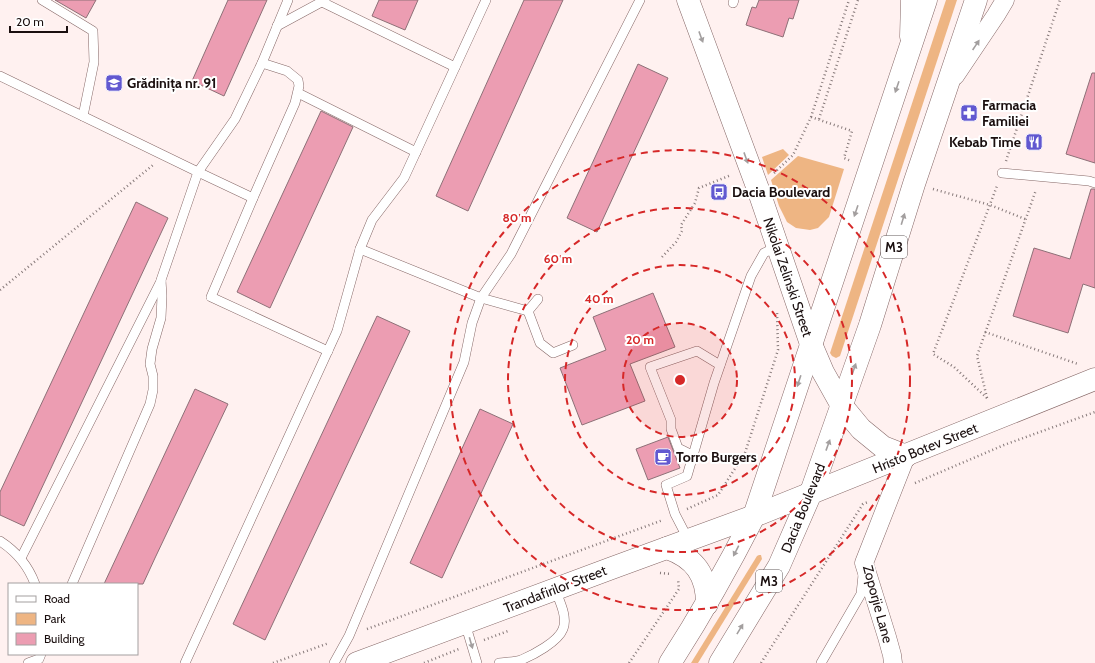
<svg xmlns="http://www.w3.org/2000/svg" width="1095" height="663" viewBox="0 0 1095 663" font-family="Cabin,sans-serif">
<style>
.green{fill:#eeb583}
.building{fill:#ec9db2;stroke:#8d7077}
.lines{fill:none;stroke-linecap:round;stroke-linejoin:round}
.lane-casing{stroke:#866867;stroke-width:10}
.street-casing{stroke:#866867;stroke-width:19}
.secondary-casing{stroke:#866867;stroke-width:23}
.highway-casing{stroke:#866867;stroke-width:23}
.path{stroke:#877a7a;stroke-width:2.5;stroke-dasharray:1 3;stroke-linecap:butt}
.lane{stroke:#fff;stroke-width:9}
.street{stroke:#fff;stroke-width:18}
.secondary{stroke:#fff;stroke-width:22}
.highway{stroke:#fff;stroke-width:22}
.oneway{fill:#a39f9f}
.ring{fill:none;stroke:#d62828;stroke-width:2;stroke-dasharray:7 5}
.labels{text-anchor:middle;stroke-width:4;stroke-linejoin:round;paint-order:stroke}
.shield{fill:#fff;stroke:#5f5757;stroke-width:1}
.shield-label{font-size:13px;font-weight:bold;fill:#1a0f0f}
.poi-label{font-size:14px;font-weight:bold;fill:#1a0f0f;stroke:#fff;text-anchor:start}
.street-label{font-size:14px;fill:#1a0f0f;stroke:#fff}
.centre{fill:#d62828;stroke:#fff;stroke-width:2}
.ring-label{font-size:12px;text-anchor:middle;font-weight:bold;fill:#d62828;stroke:#fff;stroke-width:4;stroke-linejoin:round;paint-order:stroke}
</style>
<rect width="100%" height="100%" fill="#fff1f0"/>
<!-- green -->
<g class="green">
<path d="M 946,0 L 957,0 L 841,353 L 840,356 L 836,358 L 832,356 L 830,353 Z"/>
<path d="M 783,149 L 789,155 L 768,175 L 762,157 Z"/>
<path d="M 798,156 L 844,169 L 829,217 L 818,228 L 810,230 L 796,228 L 787,222 L 779,206 L 771,180 Z"/>
<path d="M 759,555 L 761,555 L 762,559 L 698,663 L 691,663 L 757,556 Z"/>
</g>
<!-- building -->
<g class="building">
<path d="M 55,0 L 96,0 L 86,18 Z"/>
<path d="M 228,0 L 267,0 L 224,96 L 192,81 Z"/>
<path d="M 379,0 L 418,0 L 405,30 L 372,16 Z"/>
<path d="M 524,0 L 563,0 L 468,211 L 436,196 Z"/>
<path d="M 759,0 L 799,0 L 793,19 L 789,18 L 783,37 L 746,25 L 752,7 L 756,8 Z"/>
<path d="M 638,64 L 668,78 L 597,232 L 567,218 Z"/>
<path d="M 1092,73 L 1095,73 L 1095,163 L 1066,154 Z"/>
<path d="M 321,111 L 353,127 L 270,308 L 237,292 Z"/>
<path d="M 1091,189 L 1095,189 L 1095,288 L 1083,284 L 1068,333 L 1013,316 L 1034,248 L 1070,259 Z"/>
<path d="M 136,202 L 168,218 L 24,526 L 0,515 L 0,492 Z"/>
<path d="M 653,293 L 675,347 L 630,364 L 645,401 L 582,425 L 560,368 L 606,350 L 593,317 Z"/>
<path d="M 377,316 L 410,331 L 265,640 L 233,624 Z"/>
<path d="M 195,389 L 228,404 L 155,558 L 143,584 L 104,584 Z"/>
<path d="M 480,409 L 513,424 L 442,578 L 410,563 Z"/>
<path d="M 668,437 L 680,468 L 648,480 L 636,449 Z"/>
</g>
<g class="lines">
<defs>
<g id="lane">
<path d="M 42,0 L 93,31 L 94,62 L 83,116"/>
<path d="M 322,2 L 455,67"/>
<path d="M 733,3 L 734,0"/>
<path d="M 277,26 L 325,0"/>
<path d="M 0,76 L 198,172 L 253,198 L 211,297 L 328,351"/>
<path d="M 298,93 L 416,152"/>
<path d="M 1002,173 L 1089,181 L 1095,183"/>
<path d="M 253,198 L 295,103 L 299,86 L 298,80 L 287,71 L 262,63"/>
<path d="M 360,249 L 481,298 L 528,311"/>
<path d="M 538,299 L 528,311 L 540,343 L 553,353 L 573,345"/>
<path d="M 692,455 L 678,448 L 671,429 L 671,420 L 650,367 L 697,351 L 720,365"/>
<path d="M 0,541 C 17,552 28,565 35,584"/>
<path d="M 689,541 L 675,514 L 666,485 L 687,476 L 714,383 L 751,276 L 764,253 L 778,246"/>
<path d="M 21,558 L 161,281"/>
<path d="M 72,584 L 150,404 L 153,390 L 153,376 L 150,364 L 152,349 L 161,318 L 162,296 L 161,280 L 198,172 L 235,119 L 262,63 L 288,0"/>
<path d="M 465,623 L 477,663"/>
<path d="M 28,663 L 39,659 L 41,654"/>
<path d="M 185,663 L 337,331 L 360,249 L 372,220 L 404,178 L 486,0"/>
<path d="M 334,663 L 349,636 L 464,362 L 472,323 L 481,298 L 511,254 L 640,0"/>
<path d="M 499,663 C 506,662 514,662 521,660 C 533,655 558,642 563,629 C 568,617 559,600 555,589"/>
<path d="M 821,663 L 861,594 L 863,575"/>
</g>
<g id="street">
<path d="M 909,37 L 910,0"/>
<path d="M 955,76 L 996,15 L 1005,0"/>
<path d="M 893,663 L 892,655 L 887,637 L 864,563 L 906,456"/>
</g>
<g id="secondary">
<path d="M 688,0 L 758,189 L 811,344 L 823,372 L 842,406 L 861,429 L 883,447 L 906,456"/>
<path d="M 357,663 L 612,568 L 754,516 L 1095,379"/>
</g>
<g id="highway">
<path d="M 667,548 C 695,558 707,575 707,604"/>
<path d="M 670,663 C 701,615 728,567 754,516 L 926,0"/>
<path d="M 720,663 L 779,566 L 810,495 L 870,325 L 914,184 L 976,0"/>
</g>
</defs>
<!-- lane casing -->
<use href="#lane" class="lane-casing"/>
<!-- street casing -->
<use href="#street" class="street-casing"/>
<!-- secondary casing -->
<use href="#secondary" class="secondary-casing"/>
<!-- highway casing -->
<use href="#highway" class="highway-casing"/>
<!-- path -->
<g class="path">
<path d="M 811,117 L 852,131 L 844,158 L 851,161"/>
<path d="M 819,119 L 858,0"/>
<path d="M 1006,161 L 1060,0"/>
<path d="M 774,173 L 793,155 L 811,117 L 849,0"/>
<path d="M 933,189 L 990,205 L 1025,219"/>
<path d="M 662,257 L 676,242 L 682,231 L 681,225 L 695,203 L 699,188 L 731,175"/>
<path d="M 0,290 L 153,165"/>
<path d="M 985,332 L 1078,364"/>
<path d="M 987,398 L 954,367 L 933,354 L 997,186"/>
<path d="M 987,398 L 977,356 L 1036,190"/>
<path d="M 915,483 L 1004,445 L 1095,412"/>
<path d="M 687,509 L 718,495 L 745,453 L 778,350 L 777,311"/>
<path d="M 660,573 L 671,574"/>
<path d="M 367,629 L 663,520"/>
<path d="M 484,640 L 508,631"/>
<path d="M 273,663 L 329,643"/>
<path d="M 424,663 L 459,649"/>
<path d="M 629,663 L 679,589 L 678,579"/>
<path d="M 761,663 L 863,504 L 868,502"/>
</g>
<!-- lane -->
<use href="#lane" class="lane"/>
<!-- street -->
<use href="#street" class="street"/>
<!-- secondary -->
<use href="#secondary" class="secondary"/>
<!-- highway -->
<use href="#highway" class="highway"/>
</g>
<!-- one-way arrows -->
<defs><path id="oneway-solid" d="M-6-.8H1V-3.2L6.5 0L1 3.2V.8H-6Z"/></defs>
<g class="oneway">
<use href="#oneway-solid" transform="translate(701 37) rotate(70)"/>
<use href="#oneway-solid" transform="translate(976 45) rotate(-56)"/>
<use href="#oneway-solid" transform="translate(897 87) rotate(109)"/>
<use href="#oneway-solid" transform="translate(746 158) rotate(70)"/>
<use href="#oneway-solid" transform="translate(856 211) rotate(109)"/>
<use href="#oneway-solid" transform="translate(903 219) rotate(-73)"/>
<use href="#oneway-solid" transform="translate(854 369) rotate(-71)"/>
<use href="#oneway-solid" transform="translate(799 381) rotate(108)"/>
<use href="#oneway-solid" transform="translate(828 445) rotate(-70)"/>
<use href="#oneway-solid" transform="translate(736 551) rotate(117)"/>
<use href="#oneway-solid" transform="translate(740 629) rotate(-59)"/>
<use href="#oneway-solid" transform="translate(471 643) rotate(74)"/>
</g>
<!-- distance rings -->
<circle cx="680" cy="380" r="57" fill="#d62828" fill-opacity=".12"/>
<g class="ring">
<circle cx="680" cy="380" r="57"/>
<circle cx="680" cy="380" r="115"/>
<circle cx="680" cy="380" r="172"/>
<circle cx="680" cy="380" r="230"/>
</g>
<!-- icons -->
<defs>
<symbol id="school-square" viewBox="-11 -11 22 22"><rect x="-9" y="-9" width="18" height="18" rx="4" fill="#6158d0" stroke="#fff"/><path d="M0-5L7-2L0 1L-7-2ZM-4 1L0 2.5L4 1V4Q0 6-4 4Z" fill="#fff"/></symbol>
<symbol id="pharmacy-square" viewBox="-11 -11 22 22"><rect x="-9" y="-9" width="18" height="18" rx="4" fill="#6158d0" stroke="#fff"/><path d="M-2-6h4v4h4v4h-4v4h-4v-4h-4v-4h4Z" fill="#fff"/></symbol>
<symbol id="restaurant-square" viewBox="-11 -11 22 22"><rect x="-9" y="-9" width="18" height="18" rx="4" fill="#6158d0" stroke="#fff"/><path d="M-5-6h1v4h1v-4h1v4h1v-4h1v5L-1.5 .5V6h-2V.5L-5-1ZM5-6V6H3V1.5H1.5Q1.5-4 5-6Z" fill="#fff"/></symbol>
<symbol id="bus-square" viewBox="-11 -11 22 22"><rect x="-9" y="-9" width="18" height="18" rx="4" fill="#6158d0" stroke="#fff"/><path d="M-5-6H5V4H4V6H2V4H-2V6H-4V4H-5ZM-3.5-4V0h7V-4ZM-3.5 1.2v1.5H-2V1.2ZM2 1.2v1.5H3.5V1.2Z" fill="#fff"/></symbol>
<symbol id="cafe-square" viewBox="-11 -11 22 22"><rect x="-9" y="-9" width="18" height="18" rx="4" fill="#6158d0" stroke="#fff"/><path d="M-5.5-4.5H6V0H3Q3 3.5 0 3.5H-2.5Q-5.5 3.5-5.5 0ZM3-3.2v2h1.7v-2ZM-6 4.5H4V6H-6Z" fill="#fff"/></symbol>
</defs>
<g fill-rule="evenodd">
<use href="#school-square" x="104" y="73" width="20" height="20"/>
<use href="#pharmacy-square" x="959" y="103" width="20" height="20"/>
<use href="#restaurant-square" x="1024" y="132" width="20" height="20"/>
<use href="#bus-square" x="709" y="182" width="20" height="20"/>
<use href="#cafe-square" x="653" y="447" width="20" height="20"/>
</g>
<g class="labels">
<!-- shield labels -->
<g class="shield">
<rect x="881" y="236" width="26" height="22" rx="3"/>
<rect x="756" y="570" width="26" height="22" rx="3"/>
</g>
<g class="shield-label">
<text x="894" y="252">M3</text>
<text x="769" y="586">M3</text>
</g>
<!-- poi labels -->
<g class="poi-label">
<text x="127" y="88">Grădinița nr. 91</text>
<text x="982" y="110">Farmacia<tspan x="982" dy="16">Familiei</tspan></text>
<text x="1021" y="147" text-anchor="end">Kebab Time</text>
<text x="732" y="197">Dacia Boulevard</text>
<text x="676" y="462">Torro Burgers</text>
</g>
<!-- street labels -->
<g class="street-label">
<text transform="translate(788 277) rotate(71)" y="5">Nikolai Zelinski Street</text>
<text transform="translate(925 448) rotate(-22)" y="5">Hristo Botev Street</text>
<text transform="translate(803 508) rotate(-68)" y="5">Dacia Boulevard</text>
<text transform="translate(555 589) rotate(-21)" y="5">Trandafirilor Street</text>
<text transform="translate(878 604) rotate(75)" y="5">Zoporjie Lane</text>
</g>
</g>
<circle cx="680" cy="380" r="6" class="centre"/>
<g class="ring-label">
<text x="517" y="222">80 m</text>
<text x="558" y="263">60 m</text>
<text x="599" y="303">40 m</text>
<text x="640" y="344">20 m</text>
</g>
<!-- legend -->
<rect x="8" y="583" width="130" height="72" fill="#ffffff" stroke="#a39f9f"/>
<rect x="16" y="596" width="20" height="6" fill="#ffffff" stroke="#a39f9f"/>
<text x="44" y="603" font-size="12" fill="#1a0f0f">Road</text>
<rect x="16" y="613" width="20" height="12" fill="#eeb583" stroke="#a39f9f"/>
<text x="44" y="623" font-size="12" fill="#1a0f0f">Park</text>
<rect x="16" y="633" width="20" height="12" fill="#ec9db2" stroke="#a39f9f"/>
<text x="44" y="643" font-size="12" fill="#1a0f0f">Building</text>
<!-- scale -->
<path d="M10 26v6h57v-6" fill="none" stroke="#1a0f0f" stroke-width="2"/>
<text x="16" y="26" font-size="12" fill="#1a0f0f" stroke="#ffffff" stroke-width="3" paint-order="stroke">20 m</text>
</svg>
